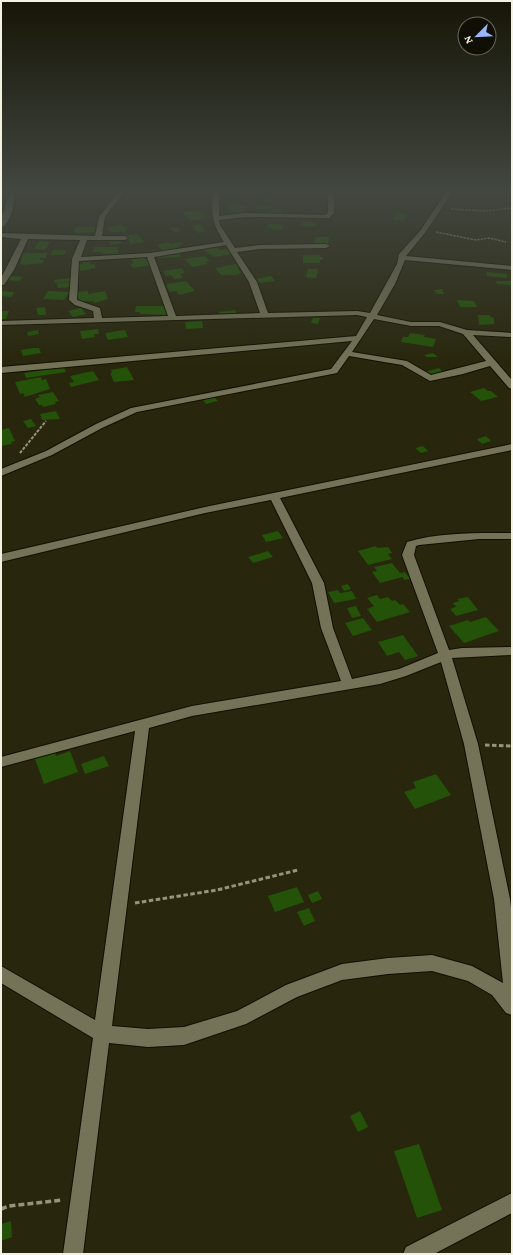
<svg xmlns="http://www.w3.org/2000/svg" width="513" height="1255" viewBox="0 0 513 1255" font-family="'Crimson Pro',serif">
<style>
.building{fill:#235208}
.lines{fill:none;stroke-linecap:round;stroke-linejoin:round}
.minor-casing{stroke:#110f00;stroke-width:2}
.path-far3{stroke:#95947f;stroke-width:1.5;stroke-dasharray:2.5 1;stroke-linecap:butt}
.path-far2{stroke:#95947f;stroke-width:2;stroke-dasharray:3 1.5;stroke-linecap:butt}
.path-far1{stroke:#95947f;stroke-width:3;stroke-dasharray:4.5 2.5;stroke-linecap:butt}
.path{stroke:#95947f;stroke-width:3.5;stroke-dasharray:6 3;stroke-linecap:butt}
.minor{fill:#757357;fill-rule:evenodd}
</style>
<rect width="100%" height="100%" fill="#28260c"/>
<!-- building -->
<g class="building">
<path d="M 274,191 L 291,191 L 294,194 L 279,196 Z"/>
<path d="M 341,191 L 350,191 L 354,197 L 345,197 Z"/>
<path d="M 270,198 L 274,202 L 266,203 L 262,200 Z"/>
<path d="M 231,203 L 247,206 L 247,207 L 242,213 L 227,211 L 230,208 L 227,208 Z"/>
<path d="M 269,204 L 275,208 L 257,210 L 255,206 Z"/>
<path d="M 278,209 L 283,209 L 280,216 L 268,215 L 271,210 Z"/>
<path d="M 195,210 L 203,212 L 207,216 L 202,216 L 205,219 L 191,221 L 182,212 Z"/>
<path d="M 398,212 L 408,214 L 403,221 L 392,219 Z"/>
<path d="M 302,221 L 317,223 L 315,227 L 298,226 Z"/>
<path d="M 269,223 L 285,225 L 281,230 L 271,229 L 266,227 Z"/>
<path d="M 121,224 L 127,229 L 124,230 L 127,232 L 111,232 L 107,228 Z"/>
<path d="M 200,224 L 206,231 L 198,233 L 191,225 Z"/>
<path d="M 75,227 L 95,227 L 95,232 L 75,233 Z"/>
<path d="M 177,227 L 181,231 L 174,232 L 170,228 Z"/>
<path d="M 137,234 L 144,242 L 131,244 L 125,236 Z"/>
<path d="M 316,237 L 329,237 L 328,245 L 314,244 Z"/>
<path d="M 119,239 L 122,243 L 111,245 L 108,241 Z"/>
<path d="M 39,241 L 50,242 L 45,250 L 34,249 Z"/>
<path d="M 168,242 L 170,244 L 180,242 L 182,244 L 177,248 L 163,251 L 157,245 Z"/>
<path d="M 215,246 L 221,250 L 227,249 L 232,254 L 215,257 L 201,249 Z"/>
<path d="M 94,247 L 118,247 L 117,250 L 119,250 L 118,254 L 102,254 L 103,252 L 92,252 Z"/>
<path d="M 53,250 L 66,250 L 64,255 L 51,255 Z"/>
<path d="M 23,253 L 47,253 L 46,258 L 40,258 L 40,260 L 44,260 L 43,263 L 24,265 L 20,264 Z"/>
<path d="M 171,253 L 180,253 L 181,257 L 157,258 L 156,255 Z"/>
<path d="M 303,255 L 320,255 L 320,257 L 323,257 L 323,260 L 320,260 L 320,263 L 303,263 Z"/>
<path d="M 205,256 L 210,261 L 205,262 L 208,264 L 193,267 L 184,259 Z"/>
<path d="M 145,257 L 151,265 L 133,268 L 130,264 L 134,263 L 131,260 Z"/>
<path d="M 83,262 L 90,262 L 91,265 L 94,264 L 96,268 L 81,271 L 77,270 L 78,264 L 83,264 Z"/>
<path d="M 236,264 L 239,268 L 237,268 L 241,273 L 236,275 L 221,275 L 215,268 Z"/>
<path d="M 182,268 L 185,273 L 180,274 L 183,278 L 175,279 L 171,275 L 166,276 L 163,271 Z"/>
<path d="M 308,269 L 318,269 L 316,278 L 306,277 Z"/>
<path d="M 487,272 L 507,274 L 507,278 L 487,276 Z"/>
<path d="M 11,276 L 23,277 L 19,281 L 7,280 Z"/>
<path d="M 271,276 L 275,281 L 260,283 L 256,279 Z"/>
<path d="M 71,278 L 72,281 L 55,283 L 54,280 Z"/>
<path d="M 186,281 L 195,291 L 179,295 L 176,291 L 170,292 L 166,286 L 168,286 L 166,284 Z"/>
<path d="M 496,281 L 512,281 L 512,285 L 497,284 Z"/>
<path d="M 71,282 L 72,287 L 58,288 L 57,283 Z"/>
<path d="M 442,289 L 444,294 L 436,294 L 434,290 Z"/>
<path d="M 1,291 L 14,292 L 12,297 L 1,296 Z"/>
<path d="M 48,291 L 69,292 L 64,300 L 43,299 Z"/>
<path d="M 88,291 L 88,294 L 105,291 L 108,299 L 94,303 L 94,301 L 79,301 L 77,292 Z"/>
<path d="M 457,300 L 474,301 L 477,307 L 460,307 Z"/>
<path d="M 136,306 L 167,306 L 166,315 L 140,314 L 140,312 L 135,312 Z"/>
<path d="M 45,307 L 46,315 L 38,315 L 36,308 Z"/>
<path d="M 81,308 L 86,314 L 73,317 L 68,311 Z"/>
<path d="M 235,310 L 237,315 L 221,317 L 219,312 Z"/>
<path d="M 1,311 L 9,311 L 6,319 L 1,319 Z"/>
<path d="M 478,315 L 490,315 L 491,317 L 494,318 L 494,324 L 479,325 Z"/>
<path d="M 313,318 L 320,318 L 318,324 L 311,323 Z"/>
<path d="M 202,321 L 203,328 L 186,329 L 185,322 Z"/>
<path d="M 98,329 L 99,334 L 94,334 L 95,337 L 82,339 L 80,331 Z"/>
<path d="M 38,330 L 39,334 L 28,336 L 27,332 Z"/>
<path d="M 125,330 L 128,337 L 108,340 L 105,333 Z"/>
<path d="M 410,333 L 425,335 L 424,337 L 436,339 L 433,347 L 401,342 L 403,337 L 408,337 Z"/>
<path d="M 33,348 L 39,348 L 41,353 L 23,356 L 21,350 Z"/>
<path d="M 433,353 L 438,357 L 427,357 L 424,355 Z"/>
<path d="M 64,367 L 66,372 L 26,378 L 24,373 Z"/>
<path d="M 127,367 L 134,380 L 114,382 L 110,373 L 112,373 L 111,370 Z"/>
<path d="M 439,368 L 443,372 L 429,375 L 425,372 Z"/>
<path d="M 93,371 L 99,380 L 71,387 L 69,383 L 74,382 L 70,376 Z"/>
<path d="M 41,377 L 42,380 L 46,379 L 50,389 L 25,397 L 23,393 L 20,394 L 15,382 Z"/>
<path d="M 484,388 L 488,391 L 491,391 L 498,397 L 481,401 L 470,392 Z"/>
<path d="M 53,392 L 59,401 L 55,402 L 56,404 L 43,407 L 42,405 L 39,405 L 35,399 L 40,397 L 38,395 Z"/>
<path d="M 214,397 L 218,401 L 206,404 L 203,400 Z"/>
<path d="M 56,411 L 60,419 L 42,420 L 40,414 Z"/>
<path d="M 31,419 L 36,426 L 28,428 L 23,421 Z"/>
<path d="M 9,428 L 15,441 L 11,442 L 12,444 L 1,446 L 1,430 Z"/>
<path d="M 486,436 L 491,441 L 482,444 L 477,439 Z"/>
<path d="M 423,446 L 428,451 L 421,453 L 415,448 Z"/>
<path d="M 278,531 L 283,538 L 266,542 L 262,535 Z"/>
<path d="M 376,546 L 377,548 L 388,547 L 392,553 L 388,554 L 392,559 L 368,565 L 358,551 Z"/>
<path d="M 268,551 L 273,557 L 253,563 L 248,557 Z"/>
<path d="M 392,563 L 400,573 L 405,572 L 410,579 L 404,580 L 403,577 L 380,583 L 372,572 L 377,571 L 374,567 Z"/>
<path d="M 348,584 L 351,589 L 344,591 L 341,586 Z"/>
<path d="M 338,590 L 340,593 L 352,591 L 356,599 L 334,603 L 328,592 Z"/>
<path d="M 377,595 L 380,599 L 388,597 L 392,601 L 395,600 L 400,605 L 403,604 L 410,612 L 377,622 L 367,609 L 374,606 L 367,598 Z"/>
<path d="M 468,597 L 478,610 L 456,616 L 450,609 L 456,607 L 453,603 L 459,601 L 457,599 Z"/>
<path d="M 356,606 L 361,616 L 352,618 L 347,608 Z"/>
<path d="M 486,617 L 499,631 L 464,643 L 449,626 L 468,620 L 470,622 Z"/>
<path d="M 363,618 L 372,630 L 353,636 L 345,623 Z"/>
<path d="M 403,635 L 418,656 L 405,660 L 399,652 L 387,656 L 378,642 Z"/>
<path d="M 70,751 L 78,772 L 44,784 L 35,759 L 55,752 L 56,756 Z"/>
<path d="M 104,756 L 109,766 L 85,774 L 81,764 Z"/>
<path d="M 436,774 L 451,795 L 415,809 L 404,792 L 416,788 L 413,782 Z"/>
<path d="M 297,887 L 304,902 L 275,912 L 268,896 Z"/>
<path d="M 318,891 L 322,899 L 312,903 L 308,895 Z"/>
<path d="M 309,908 L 315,921 L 304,926 L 297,912 Z"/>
<path d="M 360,1111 L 368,1127 L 358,1132 L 350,1116 Z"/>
<path d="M 419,1144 L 442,1210 L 417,1218 L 394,1151 Z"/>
<path d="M 11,1221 L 12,1237 L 1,1241 L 1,1224 Z"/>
</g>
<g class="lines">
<defs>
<g id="minor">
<path d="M 10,191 L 16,191 C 14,202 12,223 1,228 L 1,219 Z"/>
<path d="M 119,191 L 125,191 L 105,217 L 102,236 L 125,236 L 128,238 L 125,240 L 87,240 L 81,257 L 150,253 L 224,242 C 211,221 211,214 213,191 L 219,191 L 219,216 L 245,213 L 325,215 L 328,213 L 328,191 L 334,191 L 334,213 L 329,218 L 245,217 L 219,220 L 220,225 L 235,248 L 260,245 L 326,244 L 330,246 L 326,248 L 260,249 L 237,252 L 257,282 L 268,313 L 357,311 L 370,313 L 397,264 L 399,254 L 420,231 L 447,191 L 453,191 L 425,233 L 406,256 L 512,266 L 512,270 L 405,260 L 395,284 L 377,315 L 411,322 L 440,322 L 467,330 L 512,333 L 512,337 L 473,335 L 512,380 L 512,389 L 509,388 L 490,366 L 463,374 L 430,381 L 402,365 L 349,356 L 337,373 L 137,412 L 102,428 L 52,455 L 1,476 L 1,469 L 46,451 L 96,424 L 131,408 L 331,369 L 352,341 L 1,373 L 1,367 L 356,336 L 367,317 L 357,315 L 1,325 L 1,321 L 94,318 L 93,311 L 75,305 L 69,300 L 72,259 L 80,240 L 28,239 L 14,270 L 4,285 L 1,285 L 1,278 L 21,239 L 1,237 L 1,233 L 95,236 L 99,217 ZM 226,245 L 249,282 L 260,313 L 176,316 L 154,257 ZM 147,257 L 168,316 L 102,318 L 100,308 L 77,300 L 79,261 ZM 374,319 L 411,326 L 439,326 L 463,334 L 486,361 L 431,375 L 407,361 L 352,352 Z"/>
<path d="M 512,444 L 512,450 L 280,498 L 324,583 L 333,628 L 352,679 L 399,669 L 438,653 L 402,555 L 407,542 C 440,532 478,533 512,533 L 512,539 L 479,539 L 419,545 L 416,546 L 414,555 L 449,650 L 462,648 L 512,647 L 512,655 L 452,658 L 478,744 L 510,899 L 512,917 L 512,1015 L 506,1013 L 492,995 L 468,981 L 432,971 L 388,974 L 342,980 L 297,997 L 246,1024 L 184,1045 L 148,1047 L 109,1043 L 83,1254 L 63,1254 L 93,1038 L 1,983 L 1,966 L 95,1020 L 135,731 L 1,767 L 1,757 L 192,706 L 341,681 L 321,628 L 312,583 L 271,500 L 205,513 L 1,562 L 1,554 L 205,507 ZM 441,662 L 464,744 L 494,899 L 503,983 L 472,966 L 432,955 L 388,958 L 342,964 L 286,985 L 237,1011 L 184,1027 L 148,1029 L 112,1026 L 149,728 L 192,716 L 380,684 L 406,676 Z"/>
<path d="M 512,1193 L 512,1213 L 434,1254 L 403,1254 L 406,1247 Z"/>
</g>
</defs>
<!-- minor casing -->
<use href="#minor" class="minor-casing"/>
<!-- path-far3 -->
<g class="path-far3">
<path d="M 451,209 L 486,211 L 512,208"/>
<path d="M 436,232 L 476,240 L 489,238 L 506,242"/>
</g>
<!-- path-far2 -->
<path class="path-far2" d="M 20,453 L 46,421"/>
<!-- path-far1 -->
<g class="path-far1">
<path d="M 485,745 L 512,746"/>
<path d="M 135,903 L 217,890 L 298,870"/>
</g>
<!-- path -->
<path class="path" d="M 1,1209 L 9,1206 L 62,1200"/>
<!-- minor -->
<use href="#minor" class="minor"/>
</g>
<!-- sky -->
<linearGradient id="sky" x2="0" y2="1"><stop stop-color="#161507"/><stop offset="0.52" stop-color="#424740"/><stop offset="1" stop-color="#424740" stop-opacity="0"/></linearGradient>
<rect width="513" height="366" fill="url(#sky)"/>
<!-- border -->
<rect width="513" height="1255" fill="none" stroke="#f3f2e2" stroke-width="4"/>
<!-- north arrow -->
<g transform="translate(477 36) rotate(246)"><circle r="19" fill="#100f05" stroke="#6b6a5d"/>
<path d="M0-3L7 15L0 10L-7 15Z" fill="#98b6fd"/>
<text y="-6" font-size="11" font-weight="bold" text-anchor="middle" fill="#f3f2e2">N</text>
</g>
</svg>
